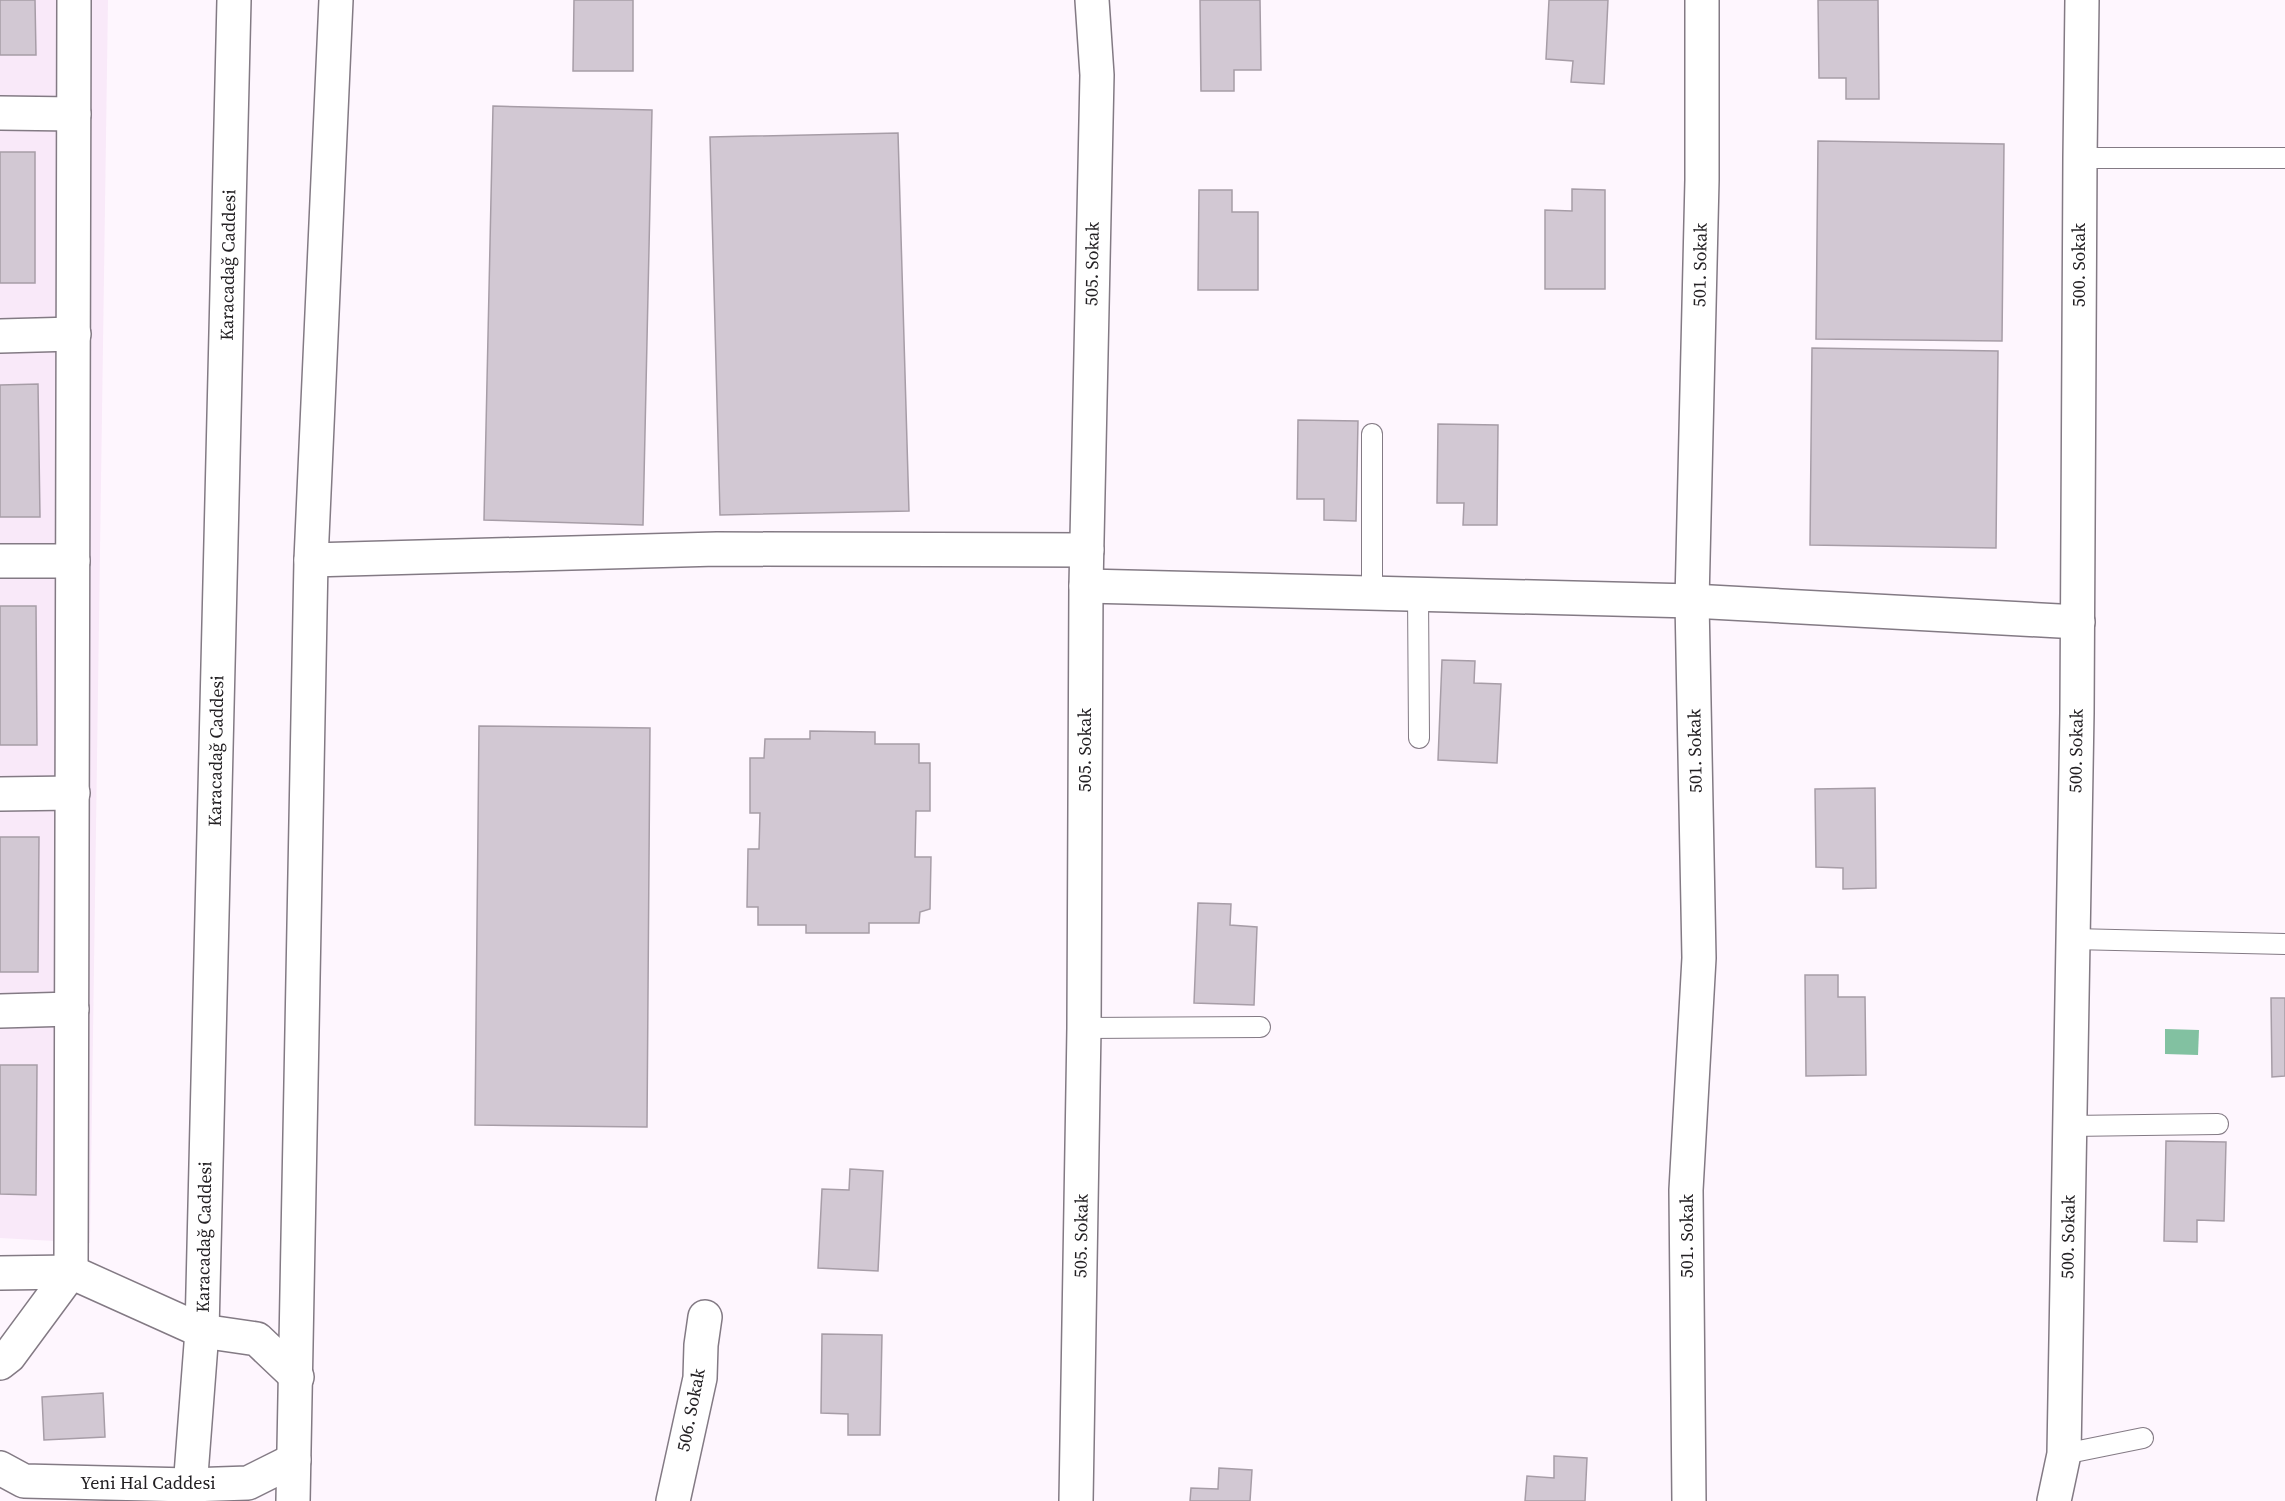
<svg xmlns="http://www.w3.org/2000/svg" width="2285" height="1501" viewBox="0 0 2285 1501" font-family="'Source Serif 4',serif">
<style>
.built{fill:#f9e9f9}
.water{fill:#82c1a1}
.building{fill:#d2c8d3;stroke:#a79da7;stroke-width:1.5}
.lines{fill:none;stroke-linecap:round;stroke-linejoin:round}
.lane-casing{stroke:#837a84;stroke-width:22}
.street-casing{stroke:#837a84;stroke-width:36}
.secondary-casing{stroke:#837a84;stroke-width:36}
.highway-casing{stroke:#837a84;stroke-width:36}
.lane{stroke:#fff;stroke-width:20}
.street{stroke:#fff;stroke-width:33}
.secondary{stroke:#fff;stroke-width:33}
.highway{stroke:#fff;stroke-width:33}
.labels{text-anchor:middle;stroke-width:4.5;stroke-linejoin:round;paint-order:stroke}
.street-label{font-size:18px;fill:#232023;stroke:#fff}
</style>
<rect width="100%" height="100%" fill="#fef6fe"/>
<!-- built -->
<path class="built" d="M 0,0 L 108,0 L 90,1243 L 0,1238 Z"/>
<!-- water -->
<path class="water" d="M 2165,1029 L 2199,1030 L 2198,1055 L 2165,1054 Z"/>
<!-- building -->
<g class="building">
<path d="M 0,0 L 35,0 L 36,55 L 0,55 Z"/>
<path d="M 574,0 L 633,0 L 633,71 L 573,71 Z"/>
<path d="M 1200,0 L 1260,0 L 1261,70 L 1234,70 L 1234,91 L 1201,91 Z"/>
<path d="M 1549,0 L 1608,0 L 1604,84 L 1571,82 L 1573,61 L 1546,59 Z"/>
<path d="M 1818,0 L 1878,0 L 1879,99 L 1846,99 L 1846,78 L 1819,78 Z"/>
<path d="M 493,106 L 652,110 L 643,525 L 484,520 Z"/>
<path d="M 898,133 L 909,511 L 720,515 L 710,137 Z"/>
<path d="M 1818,141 L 2004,144 L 2002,341 L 1816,339 Z"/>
<rect x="0" y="152" width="35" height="131"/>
<path d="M 1572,189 L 1605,190 L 1605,289 L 1545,289 L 1545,210 L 1572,211 Z"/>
<path d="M 1199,190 L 1232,190 L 1232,212 L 1258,212 L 1258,290 L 1198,290 Z"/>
<path d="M 1812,348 L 1998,351 L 1996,548 L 1810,545 Z"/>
<path d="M 38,384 L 40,517 L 0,517 L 0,385 Z"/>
<path d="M 1298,420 L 1358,421 L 1356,521 L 1324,520 L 1324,499 L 1297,499 Z"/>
<path d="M 1438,424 L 1498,425 L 1497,525 L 1463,525 L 1464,503 L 1437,503 Z"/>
<path d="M 0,606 L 36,606 L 37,745 L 0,745 Z"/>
<path d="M 1442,660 L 1475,661 L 1474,683 L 1501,684 L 1497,763 L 1438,760 Z"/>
<path d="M 479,726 L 650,728 L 647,1127 L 475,1125 Z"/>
<path d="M 810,731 L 875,732 L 875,744 L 919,744 L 919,763 L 930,763 L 930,811 L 916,811 L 915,857 L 931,857 L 930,909 L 920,912 L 919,923 L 869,923 L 869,933 L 806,933 L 806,925 L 758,925 L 758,907 L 747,907 L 748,849 L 759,849 L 760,813 L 750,813 L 750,758 L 764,758 L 765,739 L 810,739 Z"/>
<path d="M 1875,788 L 1876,888 L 1843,889 L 1843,868 L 1816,867 L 1815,789 Z"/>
<path d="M 0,837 L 39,837 L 38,972 L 0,972 Z"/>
<path d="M 1198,903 L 1231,904 L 1230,925 L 1257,927 L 1254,1005 L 1194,1003 Z"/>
<path d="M 1805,975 L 1838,975 L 1838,997 L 1865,997 L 1866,1075 L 1806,1076 Z"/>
<path d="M 2271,998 L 2285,998 L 2285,1076 L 2272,1077 Z"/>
<path d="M 0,1065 L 37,1065 L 36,1195 L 0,1194 Z"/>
<path d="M 2166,1141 L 2226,1142 L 2224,1221 L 2197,1220 L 2197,1242 L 2164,1241 Z"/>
<path d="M 850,1169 L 883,1171 L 878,1271 L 818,1268 L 822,1189 L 849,1190 Z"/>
<path d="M 822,1334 L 882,1335 L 880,1435 L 848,1435 L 848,1414 L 821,1413 Z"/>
<path d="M 103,1393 L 105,1437 L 44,1440 L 42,1397 Z"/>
<path d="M 1554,1456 L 1587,1458 L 1585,1501 L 1525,1501 L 1527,1476 L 1554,1478 Z"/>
<path d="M 1219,1468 L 1252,1470 L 1250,1501 L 1190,1501 L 1191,1488 L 1218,1489 Z"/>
</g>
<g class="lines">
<defs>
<g id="lane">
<path d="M 2080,158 L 2285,158"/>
<path d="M 1372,434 L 1372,592"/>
<path d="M 1418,593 L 1419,738"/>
<path d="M 2073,939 L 2285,944"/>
<path d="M 1084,1028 L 1260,1027"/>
<path d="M 2070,1126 L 2218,1124"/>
<path d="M 2064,1454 L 2143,1438"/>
</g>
<g id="street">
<path d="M 0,113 L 74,114"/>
<path d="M 0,336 L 74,334"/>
<path d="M 311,560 L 717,549 L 1087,550"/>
<path d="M 0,561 L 73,561"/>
<path d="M 1086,586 L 1692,601 L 2078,622"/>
<path d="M 0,794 L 73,793"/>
<path d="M 0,1011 L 72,1009"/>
<path d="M 0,1273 L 71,1272 L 202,1331"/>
<path d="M 0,1363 L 9,1356 L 71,1272 L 74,0"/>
<path d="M 673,1501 L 700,1378 L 701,1345 L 705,1317"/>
<path d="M 1076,1501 L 1084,1028 L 1086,586 L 1097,75 L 1092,0"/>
<path d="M 1689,1501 L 1686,1190 L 1699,958 L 1692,601 L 1702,180 L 1702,0"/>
<path d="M 2054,1501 L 2064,1454 L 2077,713 L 2080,158 L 2082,0"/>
</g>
<path id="secondary" d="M 0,1468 L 24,1481 L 189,1485 L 248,1483 L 294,1460"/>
<g id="highway">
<path d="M 202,1331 L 257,1339 L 297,1377"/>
<path d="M 189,1501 L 202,1331 L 234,0"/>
<path d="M 293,1501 L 311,560 L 336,0"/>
</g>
</defs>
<!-- lane casing -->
<use href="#lane" class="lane-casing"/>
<!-- street casing -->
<use href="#street" class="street-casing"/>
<!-- secondary casing -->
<use href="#secondary" class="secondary-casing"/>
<!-- highway casing -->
<use href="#highway" class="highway-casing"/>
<!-- lane -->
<use href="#lane" class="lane"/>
<!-- street -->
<use href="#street" class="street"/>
<!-- secondary -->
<use href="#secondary" class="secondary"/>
<!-- highway -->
<use href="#highway" class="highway"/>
</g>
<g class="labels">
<!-- street labels -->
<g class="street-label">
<text transform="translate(1092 264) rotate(-89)" y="6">505. Sokak</text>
<text transform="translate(228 265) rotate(-89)" y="6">Karacadağ Caddesi</text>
<text transform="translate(1700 265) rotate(-89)" y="6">501. Sokak</text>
<text transform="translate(2079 265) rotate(-90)" y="6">500. Sokak</text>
<text transform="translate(1085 750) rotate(-90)" y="6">505. Sokak</text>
<text transform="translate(216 751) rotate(-89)" y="6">Karacadağ Caddesi</text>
<text transform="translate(1695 751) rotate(-91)" y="6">501. Sokak</text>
<text transform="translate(2076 751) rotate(-89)" y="6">500. Sokak</text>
<text transform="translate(1081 1236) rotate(-89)" y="6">505. Sokak</text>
<text transform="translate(1687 1236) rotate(-90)" y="6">501. Sokak</text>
<text transform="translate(204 1237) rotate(-89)" y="6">Karacadağ Caddesi</text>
<text transform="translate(2068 1237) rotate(-89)" y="6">500. Sokak</text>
<text transform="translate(691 1410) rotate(-79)" y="6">506. Sokak</text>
<text x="148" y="1489">Yeni Hal Caddesi</text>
</g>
</g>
</svg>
